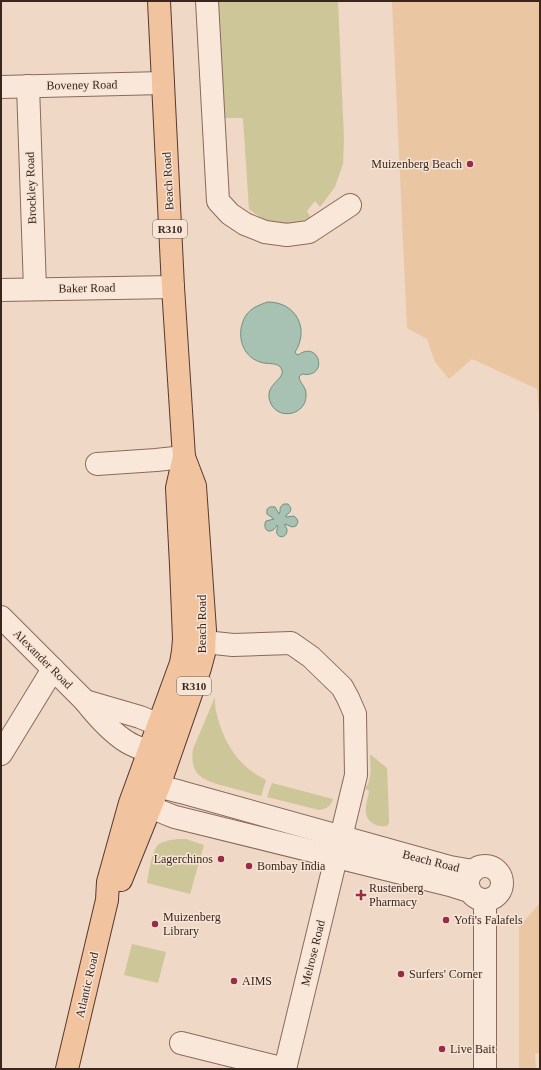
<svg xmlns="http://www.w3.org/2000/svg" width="541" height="1070" viewBox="0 0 541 1070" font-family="'Times New Roman',serif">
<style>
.green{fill:#cdc699}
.sand{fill:#eac6a3}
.water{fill:#a7c2b3;stroke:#6d917f}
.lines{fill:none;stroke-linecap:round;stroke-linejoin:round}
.minor-casing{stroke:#8a695b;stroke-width:24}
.major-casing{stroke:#58382f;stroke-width:24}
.minor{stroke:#f9e8d9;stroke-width:22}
.major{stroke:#f1c39e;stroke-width:22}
.poi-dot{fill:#992b46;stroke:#f6e4d5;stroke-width:1.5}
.labels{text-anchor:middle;stroke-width:3;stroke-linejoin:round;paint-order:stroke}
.shield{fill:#f6e4d5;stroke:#725e56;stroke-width:1}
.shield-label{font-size:11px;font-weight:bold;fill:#3a251f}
.street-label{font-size:12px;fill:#3a251f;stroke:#f6e4d5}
.poi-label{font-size:12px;fill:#3a251f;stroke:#f6e4d5;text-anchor:start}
</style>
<rect width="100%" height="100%" fill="#efd8c5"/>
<!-- green -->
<g class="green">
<path d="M 212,1 L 338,1 L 344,139 L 343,164 L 335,187 L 320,207 L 315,201 L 307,211 L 312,220 L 288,226 L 265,221 L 249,209 L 243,118 L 218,118 Z"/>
<path d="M 215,697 C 215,703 215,709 217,715 C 222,736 233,757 250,770 C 255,774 261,777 266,780 L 261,796 C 250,793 239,790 228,787 C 205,781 189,777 193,749 Z"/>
<path d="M 370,754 L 387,768 L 389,820 L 389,823 L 387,826 C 375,828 364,820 366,808 C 366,803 368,797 369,792 L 368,790 L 365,789 C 373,778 370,766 370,754 Z"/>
<path d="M 272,783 L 333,799 C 331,806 327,809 319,810 L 267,797 Z"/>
<path d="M 178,839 L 186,839 L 204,845 L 190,894 L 147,883 C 149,873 151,851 159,844 C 165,840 172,840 178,839 Z"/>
<path d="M 132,944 L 166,952 L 158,983 L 124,975 Z"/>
</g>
<!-- sand -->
<g class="sand">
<path d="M 392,1 L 540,1 L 540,425 L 537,389 L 472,359 L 449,379 L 435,362 L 427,339 L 407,328 Z"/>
<path d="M 540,903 L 540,1053 L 535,1054 L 536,1069 L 519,1069 L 519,927 Z"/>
</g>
<!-- water -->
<g class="water">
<path d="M 268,302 C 296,302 310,329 295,352 L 296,354 L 298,355 C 320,339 329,379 302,374 L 299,377 C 300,384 307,387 306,396 C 306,414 280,421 271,404 C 262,385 285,380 282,370 C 279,361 267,365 260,362 C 241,356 236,333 245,317 C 250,308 259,305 268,302 Z"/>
<path d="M 284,504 L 288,504 C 292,508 292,512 286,515 L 286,517 L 294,516 L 297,519 L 298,522 L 296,526 L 292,527 L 285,524 L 285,526 L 287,529 C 288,541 272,538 278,527 L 277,525 C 276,527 275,529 273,530 C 266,534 263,526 266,521 L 274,519 L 267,514 C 266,508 269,506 275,507 L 279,514 L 280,512 C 280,508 280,506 284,504 Z"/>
</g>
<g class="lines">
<defs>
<g id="minor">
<path d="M 207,1 L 218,201 L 230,214 L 245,224 L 265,232 L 287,235 L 309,232 L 350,205"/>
<path d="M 28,86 L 35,289"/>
<path d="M 1,87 L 163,83"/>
<path d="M 1,290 L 173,287"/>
<path d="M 97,464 L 156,460 L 184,457"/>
<path d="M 1,617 L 85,701 C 96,715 111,732 127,742 C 137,748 155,754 167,758"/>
<path d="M 186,640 L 233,645 L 291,643 L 311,657 L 342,687 L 348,698 L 355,714 L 356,775 L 285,1069"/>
<path d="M 85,701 L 140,717 L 176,732"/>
<path d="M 1,754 L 53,669"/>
<path d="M 141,782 L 181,792 L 450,867 L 473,871"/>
<path d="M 134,798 C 147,805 160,812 175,817 L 450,885 L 469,891"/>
<circle cx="485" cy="883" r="17"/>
<path d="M 181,1043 L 285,1069"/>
<path d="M 485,1069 L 485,901"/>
</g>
<g id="major">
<path d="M 121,880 L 159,786 L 200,668 L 204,653 L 205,630 L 195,486 L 184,457"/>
<path d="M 67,1069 L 107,900 L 108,882 L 130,803 L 181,663 L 183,651 L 184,639 L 181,565 L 177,488 L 184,457 L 173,287 L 159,1"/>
</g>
</defs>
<!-- minor casing -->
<use href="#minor" class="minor-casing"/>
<!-- major casing -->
<use href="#major" class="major-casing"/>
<!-- minor -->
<use href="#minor" class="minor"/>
<!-- major -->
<use href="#major" class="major"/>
</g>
<!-- markers -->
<g class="poi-dot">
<circle cx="470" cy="164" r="4"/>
<circle cx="221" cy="859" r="4"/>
<circle cx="249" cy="866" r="4"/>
<path d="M359 889h4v4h4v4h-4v4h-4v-4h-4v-4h4z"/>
<circle cx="446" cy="920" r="4"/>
<circle cx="155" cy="924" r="4"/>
<circle cx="401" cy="974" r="4"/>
<circle cx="234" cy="981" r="4"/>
<circle cx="442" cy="1049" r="4"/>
</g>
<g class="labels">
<!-- shield labels -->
<g class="shield">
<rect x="153" y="220" width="34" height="18" rx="3"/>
<rect x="177" y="677" width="34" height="18" rx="3"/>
</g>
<g class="shield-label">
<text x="170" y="233">R310</text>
<text x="194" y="690">R310</text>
</g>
<!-- street labels -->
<g class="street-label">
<text transform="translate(82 85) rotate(-1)" y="4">Boveney Road</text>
<text transform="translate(168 181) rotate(-93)" y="4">Beach Road</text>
<text transform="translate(31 188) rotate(-92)" y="4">Brockley Road</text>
<text transform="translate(87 288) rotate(-1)" y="4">Baker Road</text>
<text transform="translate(202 624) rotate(-90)" y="4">Beach Road</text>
<text transform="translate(43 659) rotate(45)" y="4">Alexander Road</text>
<text transform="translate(431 861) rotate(14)" y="4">Beach Road</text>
<text transform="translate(313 953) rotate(-76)" y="4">Melrose Road</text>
<text transform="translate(87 985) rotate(-77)" y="4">Atlantic Road</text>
</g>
<!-- poi labels -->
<g class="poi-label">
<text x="462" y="168" text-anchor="end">Muizenberg Beach</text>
<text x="213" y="863" text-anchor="end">Lagerchinos</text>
<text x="257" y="870">Bombay India</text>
<text x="369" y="892">Rustenberg<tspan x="369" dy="14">Pharmacy</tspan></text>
<text x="163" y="921">Muizenberg<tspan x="163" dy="14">Library</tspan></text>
<text x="454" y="924">Yofi's Falafels</text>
<text x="409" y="978">Surfers' Corner</text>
<text x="242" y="985">AIMS</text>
<text x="450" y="1053">Live Bait</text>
</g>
</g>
<!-- border -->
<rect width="541" height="1070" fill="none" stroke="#3a251f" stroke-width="4"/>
</svg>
